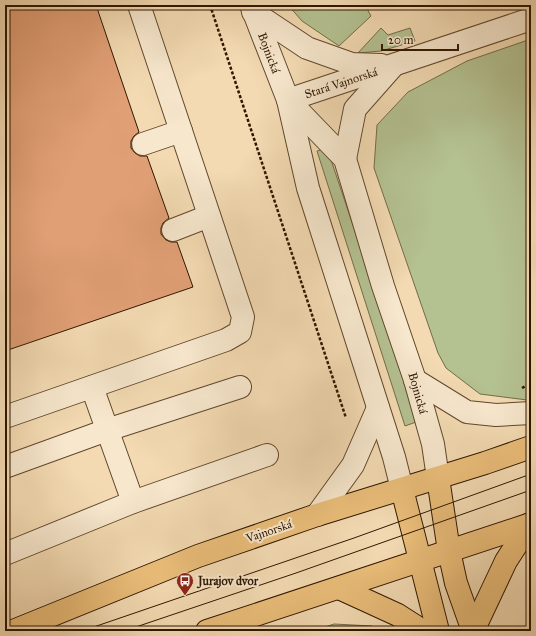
<svg xmlns="http://www.w3.org/2000/svg" width="536" height="636" viewBox="0 0 536 636" font-family="'IM FELL Great Primer',serif">
<style>
.green{fill:#b4c191;stroke:#726c48}
.building{fill:#e19f75;stroke:#2f1600}
.lines{fill:none;stroke-linecap:round;stroke-linejoin:round}
.minor-casing{stroke:#60472c;stroke-width:24}
.major-casing{stroke:#2f1600;stroke-width:24}
.path{stroke:#2f1600;stroke-width:2.5;stroke-dasharray:3 2;stroke-linecap:butt}
.minor{stroke:#f7e7cd;stroke-width:22}
.major{stroke:#eabd79;stroke-width:22}
.tram{stroke:#2f1600;stroke-width:1}
.labels{text-anchor:middle;stroke-width:4;stroke-linejoin:round;paint-order:stroke}
.street-label{font-size:12px;fill:#2f1600;stroke:#f7e7cd}
.poi-label{font-size:12px;font-weight:bold;fill:#2f1600;stroke:#f7e7cd;text-anchor:start}
</style>
<rect width="100%" height="100%" fill="#f3dab2"/>
<filter id="stains"><feTurbulence type="fractalNoise" baseFrequency=".005" numOctaves="4"/><feColorMatrix values="0 0 0 0 .2 0 0 0 0 .09 0 0 0 0 .02 0 0 0 .5 -.17"/></filter>
<radialGradient id="worn" r=".72"><stop offset=".6" stop-color="#630" stop-opacity="0"/><stop offset="1" stop-color="#630" stop-opacity=".3"/></radialGradient>
<!-- green -->
<g class="green">
<path d="M 288,5 L 365,5 L 371,16 L 339,46 L 302,21 Z"/>
<path d="M 381,28 L 388,35 L 410,28 L 415,41 L 381,51 L 358,53 Z"/>
<path d="M 531,39 L 531,398 L 527,400 L 480,394 L 446,368 L 438,353 L 374,168 L 377,125 L 408,92 L 467,61 Z"/>
<path d="M 327,148 L 419,421 L 405,426 L 317,151 Z"/>
<path d="M 334,624 L 372,626 L 375,631 L 313,631 Z"/>
</g>
<!-- building -->
<path class="building" d="M 5,5 L 96,5 L 139,132 L 134,136 L 131,141 L 131,148 L 135,153 L 140,156 L 147,156 L 169,218 L 163,223 L 161,228 L 161,234 L 166,240 L 171,242 L 177,242 L 193,287 L 5,351 Z"/>
<g class="lines">
<defs>
<g id="minor">
<path d="M 251,5 L 288,100 L 308,188 L 394,457 L 402,489"/>
<path d="M 253,12 L 307,48 L 352,64 L 381,65"/>
<path d="M 288,100 L 345,159 L 383,286 L 415,380 L 433,444 L 438,478"/>
<path d="M 288,100 L 531,19"/>
<path d="M 143,144 L 181,131"/>
<path d="M 345,159 L 355,109 L 393,66"/>
<path d="M 173,230 L 209,216"/>
<path d="M 415,380 L 467,412 L 496,415 L 531,413"/>
<path d="M 92,387 L 133,502"/>
<path d="M 5,417 L 226,340 L 240,332 L 243,317 L 139,5"/>
<path d="M 5,467 L 107,430 L 240,387"/>
<path d="M 317,515 L 353,465 L 378,408"/>
<path d="M 5,554 L 133,502 L 267,455"/>
</g>
<g id="major">
<path d="M 438,478 L 449,551 L 456,583 L 473,631"/>
<path d="M 402,489 L 438,631"/>
<path d="M 339,588 L 398,615 L 423,631"/>
<path d="M 13,631 L 198,556 L 317,515 L 485,463 L 531,447"/>
<path d="M 207,631 L 531,524"/>
<path d="M 473,631 L 506,561 L 530,524"/>
</g>
</defs>
<!-- minor casing -->
<use href="#minor" class="minor-casing"/>
<!-- major casing -->
<use href="#major" class="major-casing"/>
<!-- path -->
<g class="path">
<path d="M 210,5 L 346,418"/>
<path d="M 522,388 L 531,383"/>
</g>
<!-- minor -->
<use href="#minor" class="minor"/>
<!-- major -->
<use href="#major" class="major"/>
<!-- tram -->
<g class="tram">
<path d="M 82,631 L 354,538 L 531,474"/>
<path d="M 124,631 L 296,573 L 531,490"/>
</g>
</g>
<!-- icons -->
<defs>
<symbol id="bus-pin" viewBox="-11 -11 22 30"><path d="M0 17L-7.5 6A9.5 9.5 0 1 1 7.5 6Z" fill="#8f2418" stroke="#f7e7cd"/><path d="M-5-6H5V4H4V6H2V4H-2V6H-4V4H-5ZM-3.5-4V0h7V-4ZM-3.5 1.2v1.5H-2V1.2ZM2 1.2v1.5H3.5V1.2Z" fill="#fff"/></symbol>
</defs>
<g fill-rule="evenodd">
<use href="#bus-pin" x="175" y="571" width="20" height="27"/>
</g>
<g class="labels">
<!-- street labels -->
<g class="street-label">
<text transform="translate(269 53) rotate(69)" y="4">Bojnická</text>
<text transform="translate(341 83) rotate(-18)" y="4">Stará Vajnorská</text>
<text transform="translate(418 393) rotate(74)" y="4">Bojnická</text>
<text transform="translate(269 531) rotate(-19)" y="4">Vajnorská</text>
</g>
<!-- poi labels -->
<g class="poi-label">
<text x="198" y="585">Jurajov dvor</text>
</g>
</g>
<!-- margin -->
<rect width="536" height="636" fill="none" stroke="#f3dab2" stroke-width="20"/>
<rect x="6" y="6" width="524" height="624" fill="none" stroke="#2f1600" stroke-width="2"/>
<rect x="10" y="10" width="516" height="616" fill="none" stroke="#2f1600"/>
<!-- scale -->
<path d="M382 44v6h76v-6" fill="none" stroke="#2f1600" stroke-width="2"/>
<text x="388" y="44" font-size="12" fill="#2f1600" stroke="#f7e7cd" stroke-width="3" paint-order="stroke">20 m</text>
<rect width="100%" height="100%" filter="url(#stains)"/>
<rect width="100%" height="100%" fill="url(#worn)"/>
</svg>
